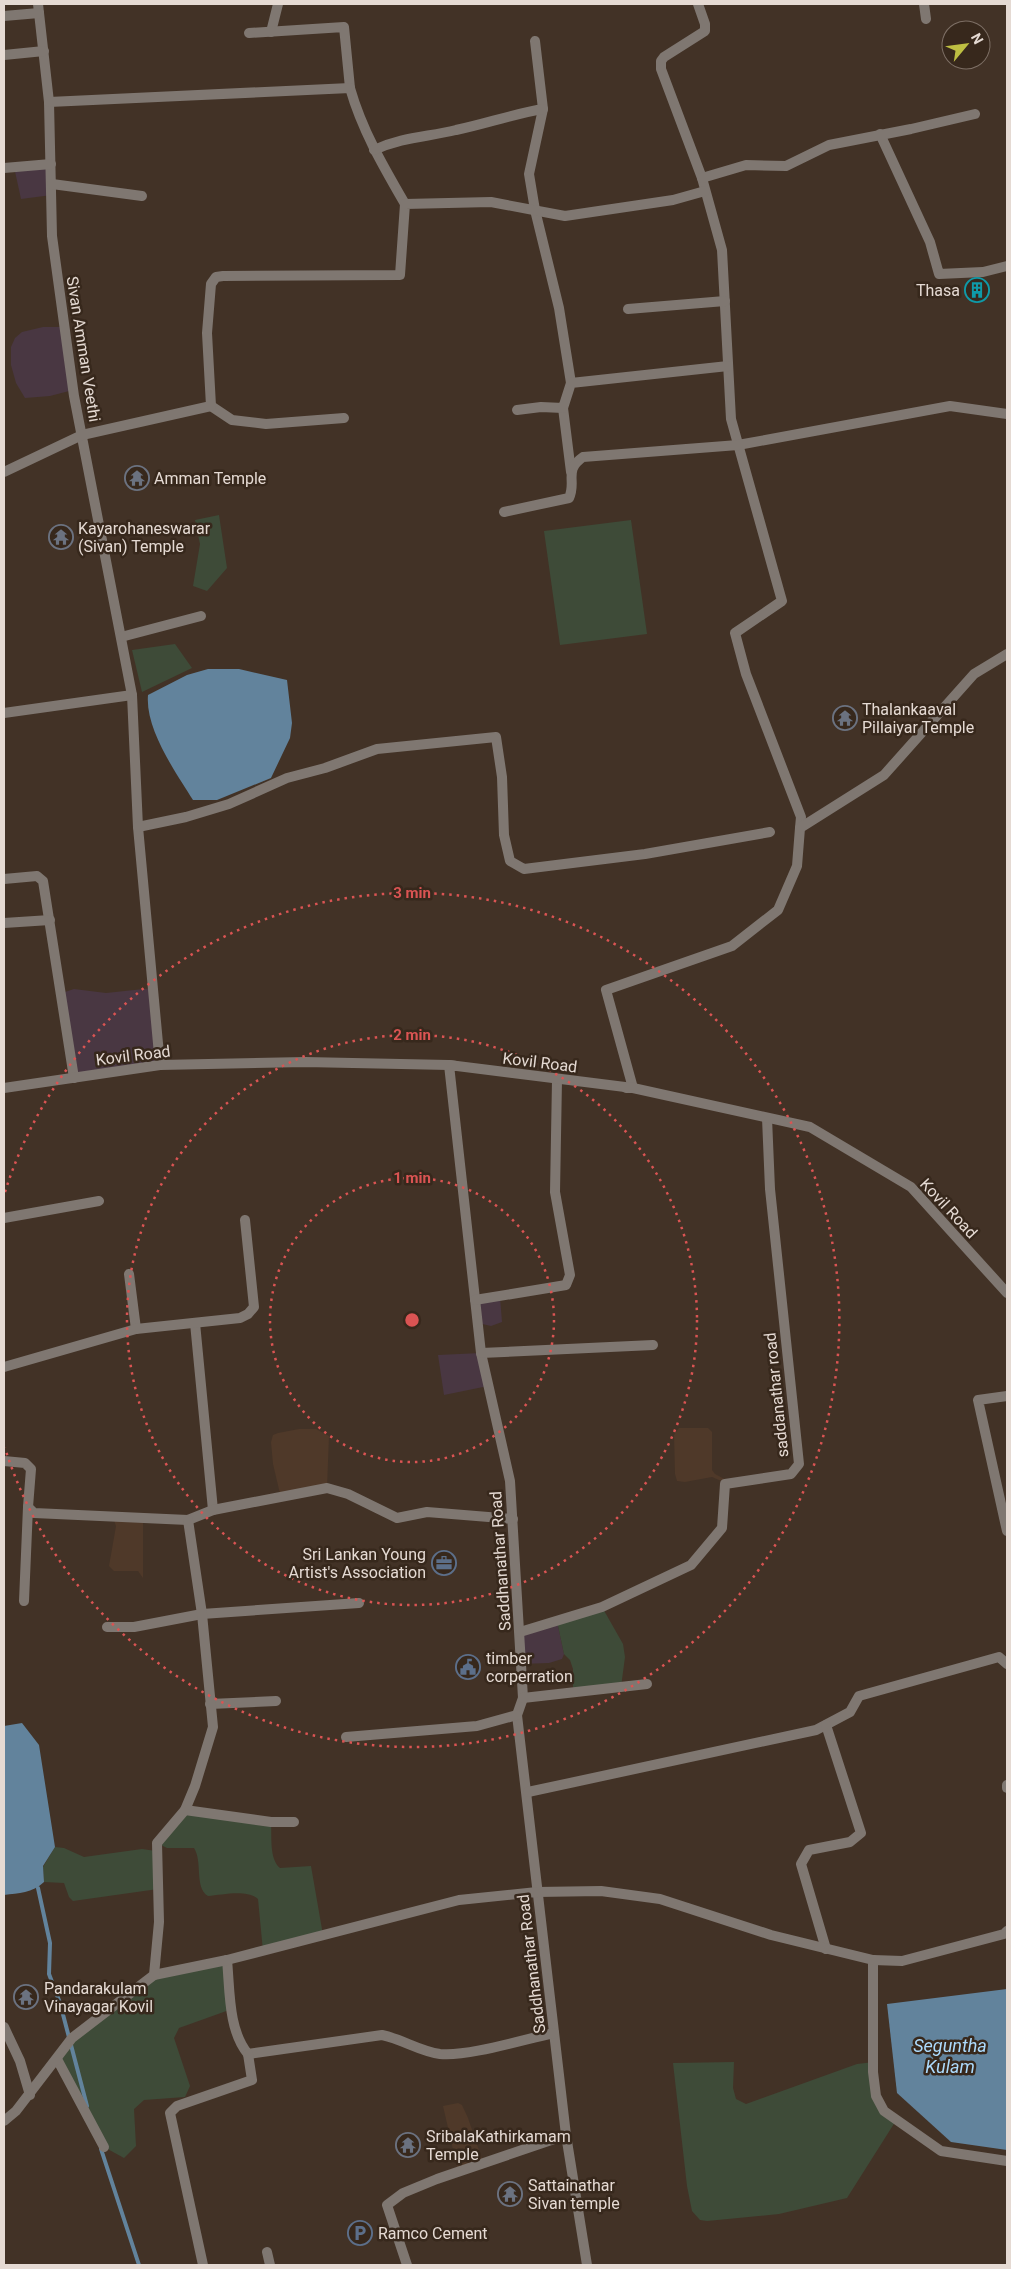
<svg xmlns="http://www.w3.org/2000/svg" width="1011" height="2269" viewBox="0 0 1011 2269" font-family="Roboto,sans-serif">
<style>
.commercial{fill:#493742}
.built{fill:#4f3929}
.green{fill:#3e4b38}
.water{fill:#62839c}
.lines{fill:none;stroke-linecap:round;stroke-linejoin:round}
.stream{stroke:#62839c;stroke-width:4}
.minor{stroke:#7f7771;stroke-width:10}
.tertiary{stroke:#7f7771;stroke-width:10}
.ring{fill:none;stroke:#da5453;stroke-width:2.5;stroke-dasharray:2.5 5}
.labels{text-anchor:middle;stroke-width:5;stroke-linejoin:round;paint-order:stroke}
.poi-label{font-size:16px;fill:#e5dad3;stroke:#37281c;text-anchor:start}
.street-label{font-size:16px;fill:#e5dad3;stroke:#37281c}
.water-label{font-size:18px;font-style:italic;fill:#acdafc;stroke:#37281c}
.centre{fill:#da5453;stroke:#37281c;stroke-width:2.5}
.ring-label{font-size:15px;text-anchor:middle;font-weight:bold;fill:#da5453;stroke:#37281c;stroke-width:5;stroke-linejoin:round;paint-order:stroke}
</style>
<rect width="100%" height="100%" fill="#423226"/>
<!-- commercial -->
<g class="commercial">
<path d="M 51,164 L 52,195 L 21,199 L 14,167 Z"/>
<path d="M 43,327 L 64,327 L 73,390 L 50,396 L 25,398 L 16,383 L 11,365 L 11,347 L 15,338 L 22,332 Z"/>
<path d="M 153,988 L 160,1065 L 74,1078 L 62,993 L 74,989 L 106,993 Z"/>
<path d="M 500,1297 L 502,1322 L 491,1326 L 478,1323 L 475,1300 Z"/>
<path d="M 481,1353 L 488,1386 L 444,1395 L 438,1355 Z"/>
<path d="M 557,1621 L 564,1654 L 562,1659 L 549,1663 L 521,1664 L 520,1632 Z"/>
</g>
<!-- built -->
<g class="built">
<path d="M 679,1428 L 708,1428 L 712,1432 L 712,1470 L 715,1474 L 730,1482 L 726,1483 L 712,1477 L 685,1482 L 677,1481 L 675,1474 L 674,1435 Z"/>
<path d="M 299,1429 L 316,1429 L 329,1436 L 327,1488 L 281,1498 L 273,1464 L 271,1442 L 273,1435 L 278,1433 Z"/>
<path d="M 112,1515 L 143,1517 L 143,1578 L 138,1571 L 114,1571 L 109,1566 L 116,1526 Z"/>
<path d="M 458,2103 L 462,2105 L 468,2118 L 483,2162 L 458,2171 L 443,2106 Z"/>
</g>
<!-- green -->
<g class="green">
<path d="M 219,515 L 227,568 L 207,591 L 193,586 L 200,544 L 195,520 Z"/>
<path d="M 631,520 L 647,634 L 560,645 L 544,531 Z"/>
<path d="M 175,644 L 192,668 L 142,692 L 132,650 Z"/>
<path d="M 602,1607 L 623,1644 L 625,1657 L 621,1687 L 573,1692 L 573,1669 L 570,1660 L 564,1654 L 557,1621 Z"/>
<path d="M 185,1810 L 271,1822 C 272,1836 269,1859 280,1868 L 311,1866 L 323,1935 L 263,1951 L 258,1899 C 247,1889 222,1895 208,1896 C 194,1887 203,1862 194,1848 L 167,1848 L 157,1843 Z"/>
<path d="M 55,1847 L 64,1848 L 84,1857 L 142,1849 L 156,1851 L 158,1889 L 73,1901 L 69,1897 L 64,1883 L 44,1882 L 43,1867 Z"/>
<path d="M 227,1960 L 232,2009 L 179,2028 L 174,2038 L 190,2086 L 185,2097 L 144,2100 L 134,2109 L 136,2146 L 124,2158 L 104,2147 L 57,2059 L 72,2038 L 154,1975 Z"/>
<path d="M 734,2062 L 733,2088 L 736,2099 L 746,2104 L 857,2064 L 874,2062 L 876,2097 L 897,2119 L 847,2198 L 779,2214 L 707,2221 L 700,2220 L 692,2211 L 687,2186 L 673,2063 Z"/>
</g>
<!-- water -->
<g class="water">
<path d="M 208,669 L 239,669 L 287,680 L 292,723 L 290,738 L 271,778 L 217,800 L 193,800 C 176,773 145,729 148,695 L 187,675 Z"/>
<path d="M 22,1723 L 39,1745 L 55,1847 L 43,1866 L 44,1882 C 32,1893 19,1893 4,1895 L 4,1726 Z"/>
<path d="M 1007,1989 L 1007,2150 L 951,2142 L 897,2093 L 887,2004 Z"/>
</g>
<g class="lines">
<!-- stream -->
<g class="stream">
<path d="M 38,1888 L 50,1943 L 49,1974 L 60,2003 L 87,2106"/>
<path d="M 101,2149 L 139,2265"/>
</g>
<!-- minor -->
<g class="minor">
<path d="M 38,4 L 49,102 L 52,236 L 74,396 L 132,695 L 138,827 L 160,1065"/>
<path d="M 698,4 L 705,24 L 705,31 L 664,57 L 661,61 L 661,69 L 702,178 L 722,250 L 731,419 L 782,601 L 735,633 L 746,674 L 801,817 L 800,828"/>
<path d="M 924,4 L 926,19"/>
<path d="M 4,16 L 39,13"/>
<path d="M 271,32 L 278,4"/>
<path d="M 249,33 L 344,27 L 350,88"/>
<path d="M 535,41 L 543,109 L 529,174 L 535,210 L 559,308 L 571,383"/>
<path d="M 4,55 L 44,51"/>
<path d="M 49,102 L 350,88 C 362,130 383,166 405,204"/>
<path d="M 880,134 L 930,242 L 939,274 L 983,272 L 1007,266"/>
<path d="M 374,150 C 402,137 427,137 456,130 C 485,124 513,114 543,109"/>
<path d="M 4,168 L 51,164"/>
<path d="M 702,178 L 746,165 L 786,166 L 829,145 L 911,129 L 975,114"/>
<path d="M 52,184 L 142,196"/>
<path d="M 628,309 L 725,301"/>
<path d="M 211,406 L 232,420 L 266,424 L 344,418"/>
<path d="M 563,408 L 571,472"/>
<path d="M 517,410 L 541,407 L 563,408 L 571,383 L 728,366"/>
<path d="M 4,472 L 82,435 L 211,406 L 207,333 L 211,284 L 216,277 L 223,276 L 400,275 L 405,204 L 491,202 L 565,216 L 673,200 L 705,191"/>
<path d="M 504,512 L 569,498 C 577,481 563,471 583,457 L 738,445 L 950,406 L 1007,414"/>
<path d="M 121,637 L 201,616"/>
<path d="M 4,713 L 132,695"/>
<path d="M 138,827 L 186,817 L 229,804 L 287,778 L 325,768 L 377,749 L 496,737 L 502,777 L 504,835 L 510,861 L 524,869 L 645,854 L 770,832"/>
<path d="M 4,879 L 37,876 L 43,881 L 74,1078"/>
<path d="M 4,923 L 50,920"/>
<path d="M 456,1066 L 449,1065 L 481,1353 L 510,1481 L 523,1698 L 517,1715 L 566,2135 L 587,2265"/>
<path d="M 626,1088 L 633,1088 L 606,990 L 732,946 L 778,910 L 797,866 L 800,828 L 884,775 L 974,674 L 1007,654"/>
<path d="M 4,1218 L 99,1201"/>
<path d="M 129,1274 L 136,1329"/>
<path d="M 475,1300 L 566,1285 L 570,1275 L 555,1192 L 557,1080"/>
<path d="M 195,1323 L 213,1510"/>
<path d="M 481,1353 L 653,1345"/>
<path d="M 4,1367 L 136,1329 L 240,1318 L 248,1314 L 254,1307 L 245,1220"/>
<path d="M 1007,1396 L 978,1400 L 1007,1531"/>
<path d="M 4,1461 L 25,1463 L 31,1469 L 28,1507 L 34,1513 L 188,1520 L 213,1510 L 327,1488 L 348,1494 L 397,1518 L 427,1512 L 513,1519"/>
<path d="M 24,1601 L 28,1507"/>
<path d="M 107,1627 L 134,1627 L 202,1614 L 359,1603"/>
<path d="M 520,1632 L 602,1607 L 691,1565 L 722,1528 L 725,1484 L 791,1474 L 799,1464 L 770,1189 L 767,1118"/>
<path d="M 523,1698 L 647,1684"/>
<path d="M 210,1704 L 276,1701"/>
<path d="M 346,1737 L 477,1726 L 517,1715"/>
<path d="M 1007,1785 L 1007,1788"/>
<path d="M 528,1792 L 816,1730 L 850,1712 L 859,1696 L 999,1657 L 1007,1664"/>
<path d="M 185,1810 L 271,1822 L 294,1822"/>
<path d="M 826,1949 L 801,1864 L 809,1850 L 850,1842 L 861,1833 L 826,1725"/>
<path d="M 227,1960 C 230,1990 228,2030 248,2054 L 382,2035 C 402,2039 419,2051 440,2054 C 467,2057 525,2039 554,2033"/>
<path d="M 873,1960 L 873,2072 L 876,2096 L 884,2111 L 941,2151 L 1007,2161"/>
<path d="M 154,1975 L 227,1960 L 459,1900 L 537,1892 L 601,1891 L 660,1899 L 771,1935 L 873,1960 L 902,1961 L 1004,1934 L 1007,1931"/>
<path d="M 4,2027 L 20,2061 L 30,2095"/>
<path d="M 57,2059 L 104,2147"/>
<path d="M 4,2121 L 16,2111 L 72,2038 L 154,1975 L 159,1922 L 157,1843 L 185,1810 L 195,1786 L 213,1727 L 202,1614 L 188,1520"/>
<path d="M 267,2252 L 270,2265"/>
<path d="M 203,2265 L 170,2113 L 177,2106 L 252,2080 L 248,2054"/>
<path d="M 407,2265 L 387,2205 L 403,2193 L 437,2179 L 566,2135"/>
</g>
<!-- tertiary -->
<path class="tertiary" d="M 4,1088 L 160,1065 L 305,1062 L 449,1065 L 633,1088 L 810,1127 L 911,1187 L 1007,1293"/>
</g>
<!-- distance rings -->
<g class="ring">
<circle cx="412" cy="1320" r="142"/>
<circle cx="412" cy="1320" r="285"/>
<path d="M5 1192A427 427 0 1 1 5 1448"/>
</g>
<!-- icons -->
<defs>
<symbol id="building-ring" viewBox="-11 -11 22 22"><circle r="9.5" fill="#37281c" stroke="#0f9aa8" stroke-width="1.5"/><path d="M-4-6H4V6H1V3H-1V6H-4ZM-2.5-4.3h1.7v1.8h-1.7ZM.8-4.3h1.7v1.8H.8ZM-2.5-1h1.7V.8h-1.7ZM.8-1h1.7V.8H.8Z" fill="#0f9aa8"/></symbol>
<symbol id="temple-ring" viewBox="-11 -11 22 22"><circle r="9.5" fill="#37281c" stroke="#6b7280" stroke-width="1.5"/><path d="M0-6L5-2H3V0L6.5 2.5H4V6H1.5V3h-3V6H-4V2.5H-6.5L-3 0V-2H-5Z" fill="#6b7280"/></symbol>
<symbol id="office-ring" viewBox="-11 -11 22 22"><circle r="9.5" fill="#37281c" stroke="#5c6f8a" stroke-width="1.5"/><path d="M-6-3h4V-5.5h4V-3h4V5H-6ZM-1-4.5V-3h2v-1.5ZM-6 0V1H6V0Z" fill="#5c6f8a"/></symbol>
<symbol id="civic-ring" viewBox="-11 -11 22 22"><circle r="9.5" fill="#37281c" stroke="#5c6f8a" stroke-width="1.5"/><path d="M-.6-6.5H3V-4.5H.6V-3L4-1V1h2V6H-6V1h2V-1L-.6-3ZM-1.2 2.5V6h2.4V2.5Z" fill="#5c6f8a"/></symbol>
<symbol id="parking-ring" viewBox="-11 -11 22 22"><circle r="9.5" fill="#37281c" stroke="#5c6f8a" stroke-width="1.5"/><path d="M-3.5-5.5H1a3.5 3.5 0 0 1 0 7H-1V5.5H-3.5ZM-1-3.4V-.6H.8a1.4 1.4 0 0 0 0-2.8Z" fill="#5c6f8a"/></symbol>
</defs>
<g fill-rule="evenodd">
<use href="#building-ring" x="963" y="276" width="28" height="28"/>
<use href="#temple-ring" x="123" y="464" width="28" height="28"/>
<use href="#temple-ring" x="47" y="523" width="28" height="28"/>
<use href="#temple-ring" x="831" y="704" width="28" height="28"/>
<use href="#office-ring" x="430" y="1549" width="28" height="28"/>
<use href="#civic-ring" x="454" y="1653" width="28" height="28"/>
<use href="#temple-ring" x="12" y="1983" width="28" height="28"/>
<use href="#temple-ring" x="394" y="2131" width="28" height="28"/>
<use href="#temple-ring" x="496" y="2180" width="28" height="28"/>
<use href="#parking-ring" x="346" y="2219" width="28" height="28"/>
</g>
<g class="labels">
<!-- poi labels -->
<g class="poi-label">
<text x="960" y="296" text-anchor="end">Thasa</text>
<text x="154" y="484">Amman Temple</text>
<text x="78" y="534">Kayarohaneswarar<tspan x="78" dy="18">(Sivan) Temple</tspan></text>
<text x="862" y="715">Thalankaaval<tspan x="862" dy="18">Pillaiyar Temple</tspan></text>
<text x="426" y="1560" text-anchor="end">Sri Lankan Young<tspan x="426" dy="18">Artist's Association</tspan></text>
<text x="486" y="1664">timber<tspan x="486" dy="18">corperration</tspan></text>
<text x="44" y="1994">Pandarakulam<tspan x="44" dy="18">Vinayagar Kovil</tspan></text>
<text x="426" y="2142">SribalaKathirkamam<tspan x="426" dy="18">Temple</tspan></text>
<text x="528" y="2191">Sattainathar<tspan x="528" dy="18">Sivan temple</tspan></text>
<text x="378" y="2239">Ramco Cement</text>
</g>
<!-- street labels -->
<g class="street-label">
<text transform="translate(84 349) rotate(81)" y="6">Sivan Amman Veethi</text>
<text transform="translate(133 1055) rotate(-7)" y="6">Kovil Road</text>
<text transform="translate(540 1062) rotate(7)" y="6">Kovil Road</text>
<text transform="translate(949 1208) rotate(47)" y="6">Kovil Road</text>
<text transform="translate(776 1395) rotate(-96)" y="6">saddanathar road</text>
<text transform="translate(500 1561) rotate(-94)" y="6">Saddhanathar Road</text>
<text transform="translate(531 1964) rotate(-97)" y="6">Saddhanathar Road</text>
</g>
<!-- water labels -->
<g class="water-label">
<text x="950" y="2052">Seguntha<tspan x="950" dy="21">Kulam</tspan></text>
</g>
</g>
<circle cx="412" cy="1320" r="8" class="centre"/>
<g class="ring-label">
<text x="412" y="898">3 min</text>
<text x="412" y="1040">2 min</text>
<text x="412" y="1183">1 min</text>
</g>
<!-- border -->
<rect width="1011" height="2269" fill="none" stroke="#e5dad3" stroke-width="10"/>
<!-- north arrow -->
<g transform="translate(966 45) rotate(61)"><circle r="24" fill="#37281c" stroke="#7d6f65"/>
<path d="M0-4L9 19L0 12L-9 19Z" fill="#bebf42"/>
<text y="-8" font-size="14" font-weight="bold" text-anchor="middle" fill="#e5dad3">N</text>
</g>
</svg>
